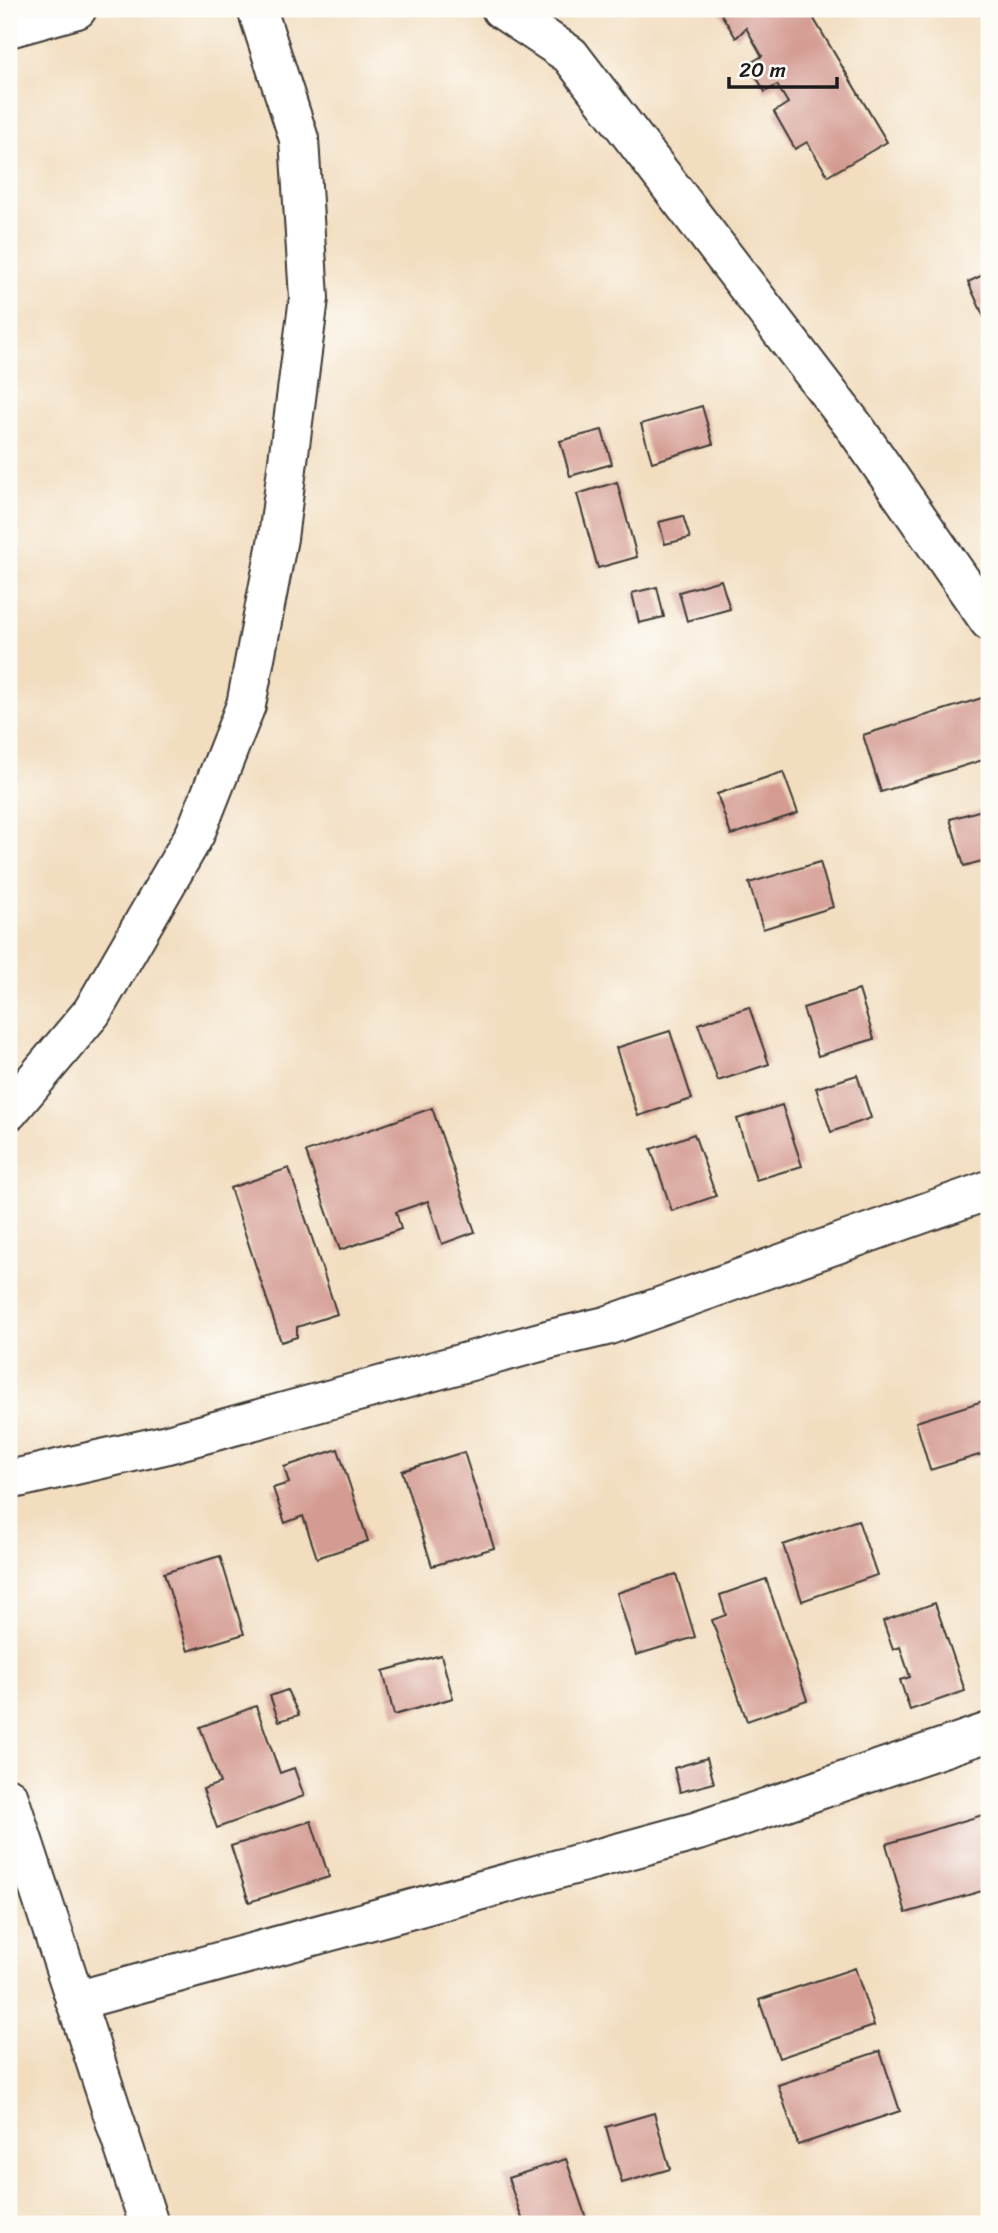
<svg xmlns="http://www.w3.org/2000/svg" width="998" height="2233" viewBox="0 0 998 2233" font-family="Sriracha,sans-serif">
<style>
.building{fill:#d49b92}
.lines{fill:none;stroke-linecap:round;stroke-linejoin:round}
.minor-casing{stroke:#3c3934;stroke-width:42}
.minor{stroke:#fff;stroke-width:38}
</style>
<rect width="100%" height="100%" fill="#fdfcf7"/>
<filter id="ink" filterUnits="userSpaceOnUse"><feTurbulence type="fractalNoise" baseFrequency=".0143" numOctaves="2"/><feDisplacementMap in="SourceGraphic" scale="14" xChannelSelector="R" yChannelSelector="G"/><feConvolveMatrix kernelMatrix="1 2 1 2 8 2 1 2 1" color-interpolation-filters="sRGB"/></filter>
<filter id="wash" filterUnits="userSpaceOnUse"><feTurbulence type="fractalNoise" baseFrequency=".00686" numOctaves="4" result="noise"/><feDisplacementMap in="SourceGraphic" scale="28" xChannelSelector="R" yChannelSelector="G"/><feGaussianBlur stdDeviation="1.57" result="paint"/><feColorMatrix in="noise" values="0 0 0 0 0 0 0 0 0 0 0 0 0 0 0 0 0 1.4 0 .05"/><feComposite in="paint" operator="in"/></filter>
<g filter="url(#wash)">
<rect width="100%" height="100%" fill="#f2ddbf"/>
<g id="blocks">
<!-- building -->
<g class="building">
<path d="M 718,9 L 808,9 L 887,142 L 828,176 L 807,142 L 795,149 L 774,112 L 788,103 L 777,85 L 765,92 L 749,64 L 762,56 L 746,28 L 736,38 Z"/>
<path d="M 989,272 L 989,328 L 968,282 Z"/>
<path d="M 702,406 L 713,444 L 652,462 L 641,424 Z"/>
<path d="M 602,430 L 612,464 L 570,476 L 560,441 Z"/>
<path d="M 617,482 L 637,557 L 598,568 L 577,494 Z"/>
<path d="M 683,516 L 690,538 L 665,544 L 659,522 Z"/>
<path d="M 721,580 L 730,609 L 687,621 L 679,592 Z"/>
<path d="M 657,587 L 664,617 L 639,623 L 632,593 Z"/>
<path d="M 985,697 L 989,711 L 989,758 L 881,792 L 863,735 Z"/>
<path d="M 783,772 L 798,813 L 731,835 L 717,794 Z"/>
<path d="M 989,808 L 989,859 L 964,866 L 950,819 Z"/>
<path d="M 820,862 L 833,907 L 763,929 L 749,883 Z"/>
<path d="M 859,990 L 874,1039 L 818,1056 L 803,1008 Z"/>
<path d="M 749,1007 L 769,1064 L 718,1081 L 698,1024 Z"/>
<path d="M 670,1031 L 692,1099 L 638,1116 L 616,1048 Z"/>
<path d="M 857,1075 L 871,1118 L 831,1132 L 816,1088 Z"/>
<path d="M 782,1105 L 802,1166 L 756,1180 L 737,1119 Z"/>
<path d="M 432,1108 L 475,1232 L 442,1244 L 428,1201 L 396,1212 L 401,1229 L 340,1250 L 306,1152 Z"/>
<path d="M 694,1134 L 716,1196 L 672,1211 L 651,1149 Z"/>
<path d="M 289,1168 L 337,1314 L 297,1327 L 297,1337 L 281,1342 L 230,1188 Z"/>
<path d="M 989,1399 L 989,1452 L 930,1470 L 916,1422 Z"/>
<path d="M 338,1449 L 368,1541 L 317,1558 L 303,1516 L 285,1523 L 273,1488 L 289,1483 L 284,1467 Z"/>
<path d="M 464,1452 L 494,1548 L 432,1566 L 402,1471 Z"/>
<path d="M 858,1520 L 877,1575 L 802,1601 L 783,1545 Z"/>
<path d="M 220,1556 L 244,1634 L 188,1651 L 164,1573 Z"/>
<path d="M 676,1574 L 695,1637 L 636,1655 L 617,1593 Z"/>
<path d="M 766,1579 L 807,1700 L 747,1721 L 712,1620 L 726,1615 L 720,1595 Z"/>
<path d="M 935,1603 L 965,1691 L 910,1710 L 900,1680 L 910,1677 L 900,1647 L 893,1650 L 883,1621 Z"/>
<path d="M 441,1655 L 453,1698 L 394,1715 L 383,1671 Z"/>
<path d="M 287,1690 L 299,1715 L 279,1721 L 270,1696 Z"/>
<path d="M 256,1706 L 280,1773 L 294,1768 L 304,1796 L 217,1828 L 203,1789 L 220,1783 L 200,1727 Z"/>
<path d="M 707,1758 L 714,1783 L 680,1792 L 674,1768 Z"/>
<path d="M 989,1813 L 989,1889 L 906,1913 L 886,1844 Z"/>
<path d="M 311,1821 L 329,1877 L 249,1902 L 231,1846 Z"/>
<path d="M 855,1968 L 874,2026 L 779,2058 L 759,2000 Z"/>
<path d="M 880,2051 L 900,2111 L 798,2145 L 778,2085 Z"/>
<path d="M 654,2113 L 670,2169 L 622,2183 L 606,2127 Z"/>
<path d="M 566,2159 L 588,2224 L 524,2224 L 508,2178 Z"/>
</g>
</g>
</g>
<g filter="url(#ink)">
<use href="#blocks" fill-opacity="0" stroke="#3c3934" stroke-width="2"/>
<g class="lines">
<defs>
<g id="minor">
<path d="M 501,9 L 570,55 L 856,429 L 989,621"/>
<path d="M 9,28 L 77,9"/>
<path d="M 9,1111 L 92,1012 L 195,834 L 246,705 L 278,538 L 309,298 L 299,139 L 257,9"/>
<path d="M 9,1480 L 164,1445 L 551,1339 L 606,1326 L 989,1190"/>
<path d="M 9,1798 L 149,2224"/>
<path d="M 75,2001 L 698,1831 L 989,1732"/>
</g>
</defs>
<!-- minor casing -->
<use href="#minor" class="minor-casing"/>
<!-- minor -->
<use href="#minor" class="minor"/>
</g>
</g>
<!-- margin -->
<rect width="998" height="2233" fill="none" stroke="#fdfcf7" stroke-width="35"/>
<!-- scale -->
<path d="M729 77v10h108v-10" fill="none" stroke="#1c1c1c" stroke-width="3.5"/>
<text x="739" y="77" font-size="21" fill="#1c1c1c" stroke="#fdfcf7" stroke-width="5" paint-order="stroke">20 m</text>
</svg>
